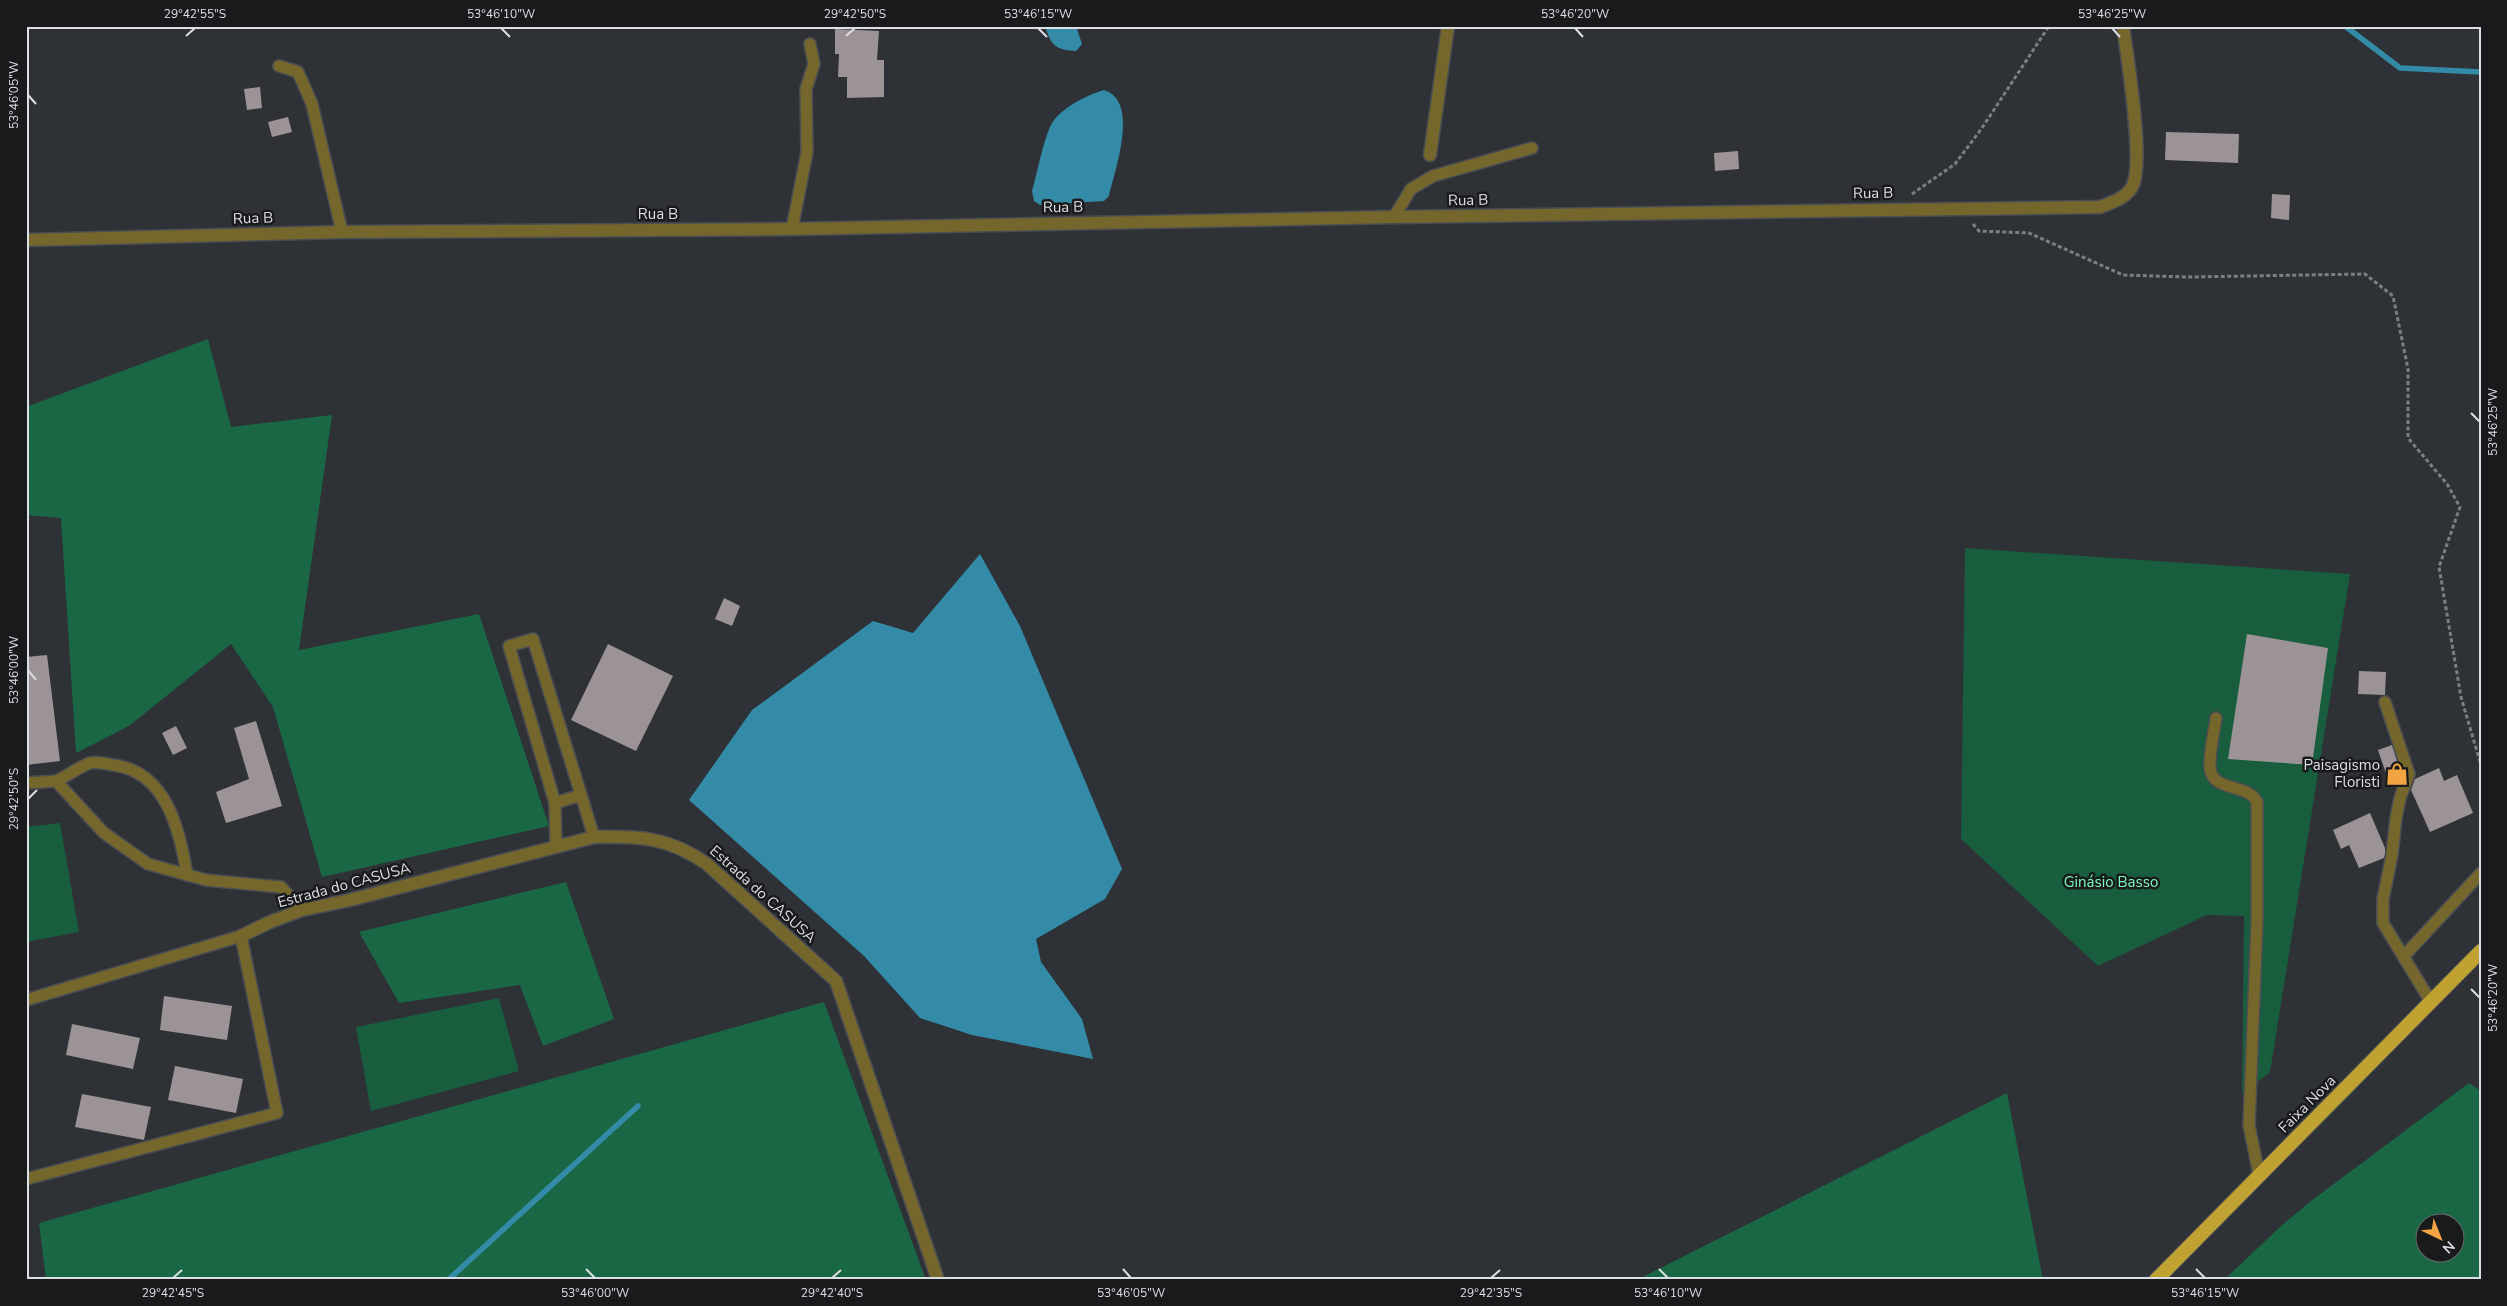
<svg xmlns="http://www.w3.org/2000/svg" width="2507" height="1306" viewBox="0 0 2507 1306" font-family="'Nunito Sans',sans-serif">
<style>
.green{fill:#185d3e}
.forest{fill:#1a6745;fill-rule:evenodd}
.water{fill:#338ba7}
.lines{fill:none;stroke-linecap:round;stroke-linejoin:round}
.stream{stroke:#338ba7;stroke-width:5.5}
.building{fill:#9c9396}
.service-casing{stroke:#4a4e53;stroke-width:14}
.minor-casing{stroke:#4a4e53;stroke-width:15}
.trunk-casing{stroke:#4a4e53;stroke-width:16}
.path{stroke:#7b7e83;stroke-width:3;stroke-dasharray:4 2.5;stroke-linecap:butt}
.service{stroke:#75662c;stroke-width:11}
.minor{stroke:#75662c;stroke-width:12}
.trunk{stroke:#bfa232;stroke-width:14}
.ticks{fill:none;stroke:#dcdfe3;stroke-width:2}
.labels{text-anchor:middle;stroke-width:5;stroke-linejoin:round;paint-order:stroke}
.street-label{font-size:15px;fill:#dcdfe3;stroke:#181a1c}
.poi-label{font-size:15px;fill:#dcdfe3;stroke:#181a1c;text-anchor:end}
.park-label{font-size:15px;fill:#7dfcbd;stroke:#181a1c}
.neatline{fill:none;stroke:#dcdfe3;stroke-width:2}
.ticks-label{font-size:12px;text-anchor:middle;fill:#dcdfe3}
</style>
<rect width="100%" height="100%" fill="#2e3237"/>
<!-- green -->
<g class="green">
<path d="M 1965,548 L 2350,574 L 2270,1072 L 2242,1094 L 2244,916 L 2207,915 L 2098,966 L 1961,839 Z"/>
<path d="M 60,823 L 79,932 L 26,942 L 26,827 Z"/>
<path d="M 499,998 L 519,1071 L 371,1111 L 356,1027 Z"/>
</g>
<!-- forest -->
<g class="forest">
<path d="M 208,339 L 231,427 L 332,415 L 299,650 L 479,614 L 549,826 L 322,877 L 273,707 L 231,644 L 129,726 L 76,753 L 61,518 L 26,515 L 26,407 Z"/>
<path d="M 566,882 L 614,1019 L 543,1046 L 520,985 L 399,1003 L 359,932 Z"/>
<path d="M 824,1002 L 926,1280 L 46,1280 L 39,1223 Z"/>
<path d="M 2469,1083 L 2481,1091 L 2481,1280 L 2224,1280 L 2282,1225 L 2311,1201 ZM 2424,1224 L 2454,1224 L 2454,1254 L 2424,1254 Z"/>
<path d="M 2007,1093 L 2043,1280 L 1637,1280 Z"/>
</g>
<!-- water -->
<g class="water">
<path d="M 1045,26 L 1076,26 L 1082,44 L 1076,51 C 1055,50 1051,45 1045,26 Z"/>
<path d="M 1104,90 C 1140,101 1115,170 1109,196 L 1104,201 L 1040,205 L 1034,201 L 1032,191 C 1038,170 1042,146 1050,127 C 1058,109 1087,95 1104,90 Z"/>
<path d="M 980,554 L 1020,626 L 1122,869 L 1105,899 L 1036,939 L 1041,962 L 1082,1019 L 1093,1059 L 972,1035 L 920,1018 L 864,956 L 689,800 L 752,710 L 873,621 L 913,633 Z"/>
</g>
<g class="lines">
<!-- stream -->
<g class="stream">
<path d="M 2345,26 L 2400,68 L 2481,72"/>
<path d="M 448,1280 L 638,1106"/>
</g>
</g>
<!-- building -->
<g class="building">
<path d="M 835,29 L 879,31 L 877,60 L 884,60 L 884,97 L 847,98 L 847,77 L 838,77 L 839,54 L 835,54 Z"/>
<path d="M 260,87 L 262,108 L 247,110 L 244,89 Z"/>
<path d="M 288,117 L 292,132 L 272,137 L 268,122 Z"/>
<path d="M 2166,132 L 2239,134 L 2238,163 L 2165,160 Z"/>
<path d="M 1738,151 L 1739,169 L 1715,171 L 1714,153 Z"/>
<path d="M 2272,194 L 2290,195 L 2289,220 L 2271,218 Z"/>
<path d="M 724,598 L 740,606 L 732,626 L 715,619 Z"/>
<path d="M 2247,634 L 2328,648 L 2312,765 L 2228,759 Z"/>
<path d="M 608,644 L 673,676 L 636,751 L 571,720 Z"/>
<path d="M 47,655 L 60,761 L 26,765 L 26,657 Z"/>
<path d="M 2359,671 L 2386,672 L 2385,695 L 2358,694 Z"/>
<path d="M 256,721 L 282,806 L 226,823 L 216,792 L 249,779 L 234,728 Z"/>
<path d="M 176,726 L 187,748 L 173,755 L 162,733 Z"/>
<path d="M 2392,745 L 2401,774 L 2399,778 L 2389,782 L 2378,750 Z"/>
<path d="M 2439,768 L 2444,781 L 2457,775 L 2473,813 L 2430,832 L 2411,790 L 2415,779 Z"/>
<path d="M 2370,813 L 2385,848 L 2385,854 L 2384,858 L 2359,868 L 2349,845 L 2341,849 L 2333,830 Z"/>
<path d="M 164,996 L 232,1006 L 227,1040 L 160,1030 Z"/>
<path d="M 72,1024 L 140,1038 L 133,1069 L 66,1055 Z"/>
<path d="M 175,1066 L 243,1079 L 236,1113 L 168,1100 Z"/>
<path d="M 82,1094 L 151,1107 L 144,1140 L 75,1127 Z"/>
</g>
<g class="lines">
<defs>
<g id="service">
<path d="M 279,66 L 298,72 L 312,104 L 342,232"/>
<path d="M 1394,217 L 1411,189 L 1433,176 L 1532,148"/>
<path d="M 792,229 L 807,152 L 806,89 L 814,64 L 810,44"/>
<path d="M 2385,702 L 2409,774 L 2400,798 L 2396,818 L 2392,855 L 2383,899 L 2383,923 L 2431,1002"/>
<path d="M 2216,718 C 2214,734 2209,752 2210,768 C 2212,792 2248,783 2257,802 L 2257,922 L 2249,1125 L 2259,1175"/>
<path d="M 56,781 C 67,776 79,767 90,763 C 97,761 107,764 113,765 C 166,771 180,830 187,875"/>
<path d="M 26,783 L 56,781 L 104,833 L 148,864 L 206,880 L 281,887 L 302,910"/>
<path d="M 555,803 L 581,795"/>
<path d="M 556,847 L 555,803 L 509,646 L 533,639 L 594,837"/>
<path d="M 2404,956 L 2481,873"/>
<path d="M 26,1000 L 241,936 L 277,1113 L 26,1179"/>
</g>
<g id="minor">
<path d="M 1430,155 L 1448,26"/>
<path d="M 26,240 L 342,232 L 792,229 L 1394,217 L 2100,207 C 2112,202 2125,199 2132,187 C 2145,164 2127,56 2123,26"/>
<path d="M 241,936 L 270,922 L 302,910 L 350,900 L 594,837 C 639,836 669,837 707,864 L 836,981 L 938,1280"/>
</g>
<path id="trunk" d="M 2156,1280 L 2481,951"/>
</defs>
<!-- service casing -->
<use href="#service" class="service-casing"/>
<!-- minor casing -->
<use href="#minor" class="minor-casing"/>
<!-- trunk casing -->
<use href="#trunk" class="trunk-casing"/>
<!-- path -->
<g class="path">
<path d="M 1912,194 L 1955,164 L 1982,128 L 2049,26"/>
<path d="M 1973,224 L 1979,231 L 2029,233 L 2123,275 L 2188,277 L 2365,274 L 2393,296 L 2408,369 L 2408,438 L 2447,484 L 2460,507 L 2439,567 L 2461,697 L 2481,765"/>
</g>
<!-- service -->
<use href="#service" class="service"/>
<!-- minor -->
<use href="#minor" class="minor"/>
<!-- trunk -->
<use href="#trunk" class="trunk"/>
</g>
<!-- ticks -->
<path class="ticks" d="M 501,28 L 510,37M 1038,28 L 1047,37M 1575,28 L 1583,37M 2112,28 L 2120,37M 186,36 L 195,28M 846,36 L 855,28M 28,95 L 36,104M 2471,413 L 2480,422M 28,670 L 36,680M 28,799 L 37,790M 2471,989 L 2480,998M 586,1269 L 595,1278M 1123,1269 L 1131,1278M 1659,1269 L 1668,1278M 2196,1269 L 2205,1278M 173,1278 L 182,1270M 832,1278 L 841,1270M 1491,1278 L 1500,1270"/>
<!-- icons -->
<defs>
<symbol id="shop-bare" viewBox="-9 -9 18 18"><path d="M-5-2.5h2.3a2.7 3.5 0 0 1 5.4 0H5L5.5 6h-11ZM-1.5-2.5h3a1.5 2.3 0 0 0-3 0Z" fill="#f3a442" stroke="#181a1c" stroke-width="2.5" paint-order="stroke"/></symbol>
</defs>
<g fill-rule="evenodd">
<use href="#shop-bare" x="2381" y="758" width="32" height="32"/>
</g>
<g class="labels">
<!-- street labels -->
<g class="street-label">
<text transform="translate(1873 193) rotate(-1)" y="5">Rua B</text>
<text transform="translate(1468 200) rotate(-1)" y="5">Rua B</text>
<text transform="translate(1063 207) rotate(-1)" y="5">Rua B</text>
<text x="658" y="219">Rua B</text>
<text transform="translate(253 218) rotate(-2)" y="5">Rua B</text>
<text transform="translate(344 885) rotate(-15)" y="5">Estrada do CASUSA</text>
<text transform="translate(763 894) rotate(42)" y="5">Estrada do CASUSA</text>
<text transform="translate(2307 1104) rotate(-45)" y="5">Faixa Nova</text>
</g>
<!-- poi labels -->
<g class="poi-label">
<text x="2380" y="770">Paisagismo<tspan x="2380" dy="17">Floristi</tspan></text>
</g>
<!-- park labels -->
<g class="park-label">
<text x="2111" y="887">Ginásio Basso</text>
</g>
</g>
<!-- border -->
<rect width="2507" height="1306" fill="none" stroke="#181a1c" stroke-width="55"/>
<!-- north arrow -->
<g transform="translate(2440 1238) rotate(137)"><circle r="24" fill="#181a1c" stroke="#66696c"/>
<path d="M0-4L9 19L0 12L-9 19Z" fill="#f3a442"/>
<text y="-8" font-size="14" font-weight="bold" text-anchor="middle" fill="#dcdfe3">N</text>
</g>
<rect x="28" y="28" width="2452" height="1250" class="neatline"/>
<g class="ticks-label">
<text x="195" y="18">29°42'55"S</text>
<text x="501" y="18">53°46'10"W</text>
<text x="855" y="18">29°42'50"S</text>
<text x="1038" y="18">53°46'15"W</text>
<text x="1575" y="18">53°46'20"W</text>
<text x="2112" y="18">53°46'25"W</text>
<text transform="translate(14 95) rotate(-90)" y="4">53°46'05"W</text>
<text transform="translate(2493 422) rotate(-90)" y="4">53°46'25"W</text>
<text transform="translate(14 670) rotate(-90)" y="4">53°46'00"W</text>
<text transform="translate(14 799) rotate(-90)" y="4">29°42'50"S</text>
<text transform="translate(2493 998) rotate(-90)" y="4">53°46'20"W</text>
<text x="173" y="1297">29°42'45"S</text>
<text x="595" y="1297">53°46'00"W</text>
<text x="832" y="1297">29°42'40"S</text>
<text x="1131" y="1297">53°46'05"W</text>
<text x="1491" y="1297">29°42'35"S</text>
<text x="1668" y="1297">53°46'10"W</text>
<text x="2205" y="1297">53°46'15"W</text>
</g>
</svg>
